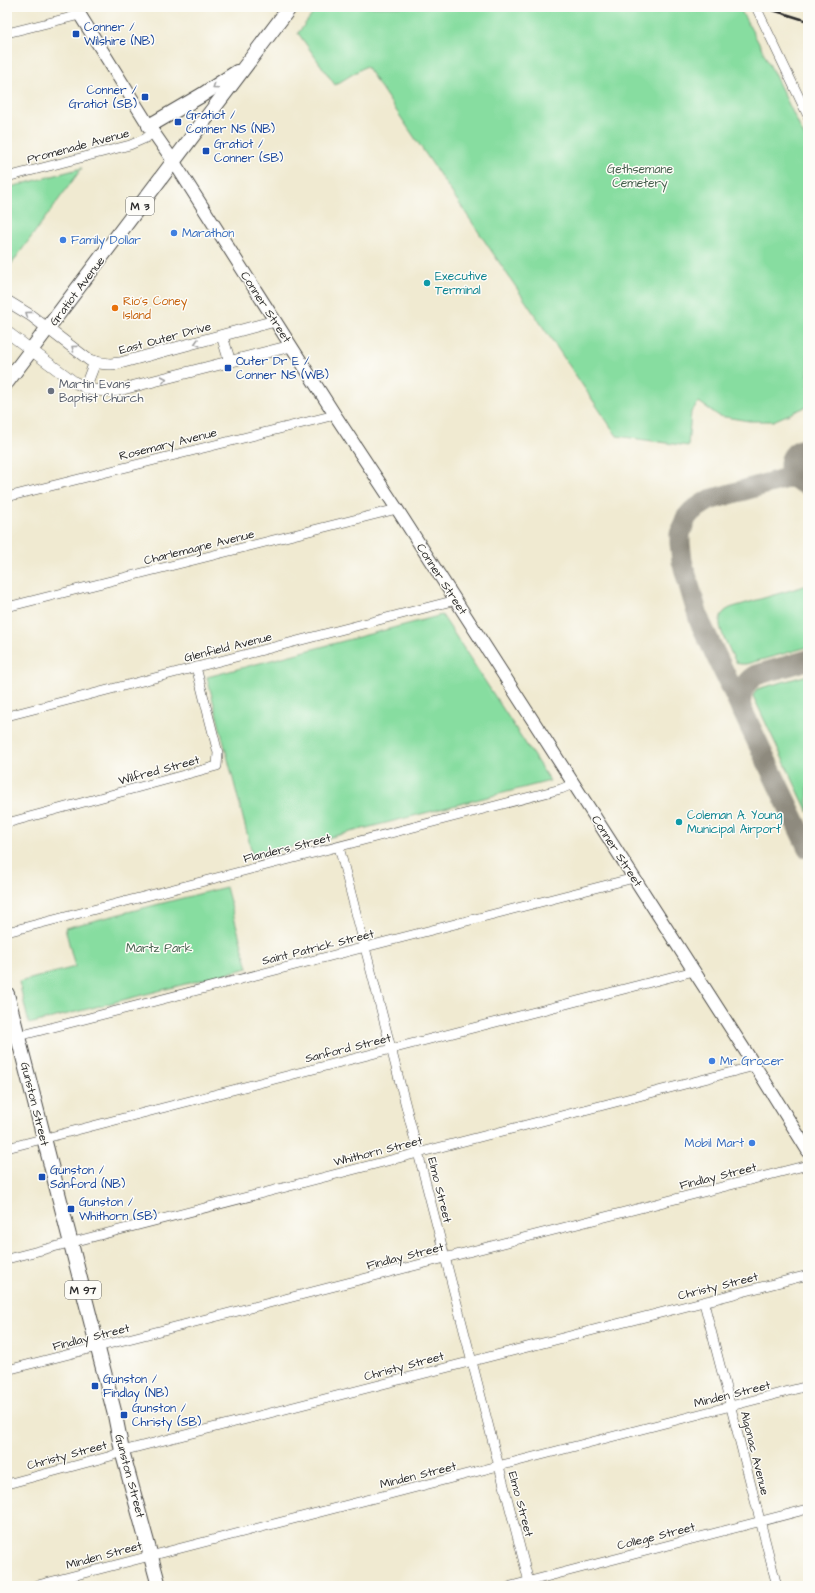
<svg xmlns="http://www.w3.org/2000/svg" width="815" height="1593" viewBox="0 0 815 1593" font-family="'Architects Daughter',sans-serif">
<style>
.green{fill:#87dda0;stroke:#598466}
.lines{fill:none;stroke-linecap:round;stroke-linejoin:round}
.taxiway{stroke:#8e8a7e;stroke-width:21}
.runway{stroke:#8e8a7e;stroke-width:53}
.minor-casing{stroke:#494844;stroke-width:10}
.tertiary-casing{stroke:#494844;stroke-width:12}
.secondary-casing{stroke:#494844;stroke-width:14}
.primary-casing{stroke:#494844;stroke-width:16}
.minor{stroke:#fff;stroke-width:9}
.tertiary{stroke:#fff;stroke-width:11}
.secondary{stroke:#fff;stroke-width:12}
.primary{stroke:#fff;stroke-width:14}
.rail{stroke:#2b2b2b;stroke-width:2.5}
.oneway{stroke:#a0a0a0}
.transit-dot{fill:#1a4fb4;stroke:#fdfcf7;stroke-width:1.5}
.shop-dot{fill:#3f7fe0;stroke:#fdfcf7;stroke-width:1.5}
.culture-dot{fill:#0f9aa8;stroke:#fdfcf7;stroke-width:1.5}
.food-dot{fill:#e8710a;stroke:#fdfcf7;stroke-width:1.5}
.worship-dot{fill:#6b7280;stroke:#fdfcf7;stroke-width:1.5}
.labels{text-anchor:middle;stroke-width:3;stroke-linejoin:round;paint-order:stroke}
.shield{fill:#fdfcf7;stroke:#6a6a68;stroke-width:1}
.shield-label{font-size:11px;font-weight:bold;fill:#2b2b2b}
.transit-label{font-size:12px;fill:#164399;stroke:#fdfcf7;text-anchor:start}
.street-label{font-size:12px;fill:#2b2b2b;stroke:#fdfcf7}
.park-label{font-size:12px;fill:#47604e;stroke:#fdfcf7}
.shop-label{font-size:12px;fill:#366cbe;stroke:#fdfcf7;text-anchor:start}
.culture-label{font-size:12px;fill:#0d838f;stroke:#fdfcf7;text-anchor:start}
.food-label{font-size:12px;fill:#c56008;stroke:#fdfcf7;text-anchor:start}
.worship-label{font-size:12px;fill:#5b616d;stroke:#fdfcf7;text-anchor:start}
</style>
<rect width="100%" height="100%" fill="#fdfcf7"/>
<filter id="ink" filterUnits="userSpaceOnUse"><feTurbulence type="fractalNoise" baseFrequency=".025" numOctaves="2"/><feDisplacementMap in="SourceGraphic" scale="8" xChannelSelector="R" yChannelSelector="G"/><feConvolveMatrix kernelMatrix="1 2 1 2 8 2 1 2 1" color-interpolation-filters="sRGB"/></filter>
<filter id="wash" filterUnits="userSpaceOnUse"><feTurbulence type="fractalNoise" baseFrequency=".012" numOctaves="4" result="noise"/><feDisplacementMap in="SourceGraphic" scale="16" xChannelSelector="R" yChannelSelector="G"/><feGaussianBlur stdDeviation="0.9" result="paint"/><feColorMatrix in="noise" values="0 0 0 0 0 0 0 0 0 0 0 0 0 0 0 0 0 1.4 0 .05"/><feComposite in="paint" operator="in"/></filter>
<g filter="url(#wash)">
<rect width="100%" height="100%" fill="#f0ead1"/>
<!-- green -->
<g class="green">
<path d="M 318,7 L 736,7 L 740,9 L 761,47 L 808,144 L 808,406 L 773,421 L 749,421 L 719,416 L 699,402 L 691,412 L 688,446 L 617,436 L 366,66 L 335,85 L 298,33 Z"/>
<path d="M 82,168 L 7,270 L 7,188 Z"/>
<path d="M 808,585 L 808,647 L 746,664 L 740,664 L 736,662 C 732,656 730,650 727,644 C 721,631 712,614 733,607 Z"/>
<path d="M 442,615 L 550,781 L 253,857 L 207,677 Z"/>
<path d="M 808,675 L 808,812 L 753,696 L 757,689 Z"/>
<path d="M 226,887 L 248,968 L 29,1024 L 19,982 L 75,967 L 65,928 Z"/>
</g>
<g class="lines">
<!-- taxiway -->
<g class="taxiway">
<path d="M 808,472 L 709,500 L 692,511 L 686,518 L 680,534 L 680,543 L 682,561 L 693,599 L 700,622 L 808,848"/>
<path d="M 741,709 C 739,695 743,683 756,675 L 808,660"/>
</g>
<!-- runway -->
<path class="runway" d="M 806,465 L 808,468"/>
</g>
</g>
<g filter="url(#ink)">
<g class="lines">
<defs>
<g id="minor">
<path d="M 756,7 L 808,116"/>
<path d="M 7,33 L 80,15"/>
<path d="M 7,177 L 130,145 L 146,138 L 153,132"/>
<path d="M 7,497 L 335,415"/>
<path d="M 7,607 L 397,509"/>
<path d="M 7,716 L 456,600"/>
<path d="M 7,823 L 217,766 L 218,753 L 196,667"/>
<path d="M 339,847 L 530,1586"/>
<path d="M 7,932 L 561,789 L 573,784"/>
<path d="M 7,1039 L 634,878"/>
<path d="M 7,1148 L 694,971"/>
<path d="M 7,1259 L 755,1066"/>
<path d="M 704,1303 L 777,1586"/>
<path d="M 7,1370 L 808,1165"/>
<path d="M 7,1484 L 111,1456 L 122,1451 L 808,1275"/>
<path d="M 34,1586 L 808,1386"/>
<path d="M 511,1586 L 808,1509"/>
</g>
<g id="tertiary">
<path d="M 7,301 L 30,315 L 89,360 C 100,364 109,365 120,363 L 275,321"/>
<path d="M 7,332 L 74,382 L 92,390 L 115,391 L 291,346"/>
<path d="M 222,336 L 230,362"/>
<path d="M 85,388 L 95,362"/>
</g>
<path id="secondary" d="M 75,7 L 149,126 L 174,162 L 335,415 L 397,509 L 764,1080 L 808,1151"/>
<g id="primary">
<path d="M 149,126 L 202,95 L 237,72"/>
<path d="M 7,382 L 290,7"/>
<path d="M 7,994 L 115,1415 L 122,1451 L 159,1586"/>
</g>
</defs>
<!-- minor casing -->
<use href="#minor" class="minor-casing"/>
<!-- tertiary casing -->
<use href="#tertiary" class="tertiary-casing"/>
<!-- secondary casing -->
<use href="#secondary" class="secondary-casing"/>
<!-- primary casing -->
<use href="#primary" class="primary-casing"/>
<!-- minor -->
<use href="#minor" class="minor"/>
<!-- tertiary -->
<use href="#tertiary" class="tertiary"/>
<!-- secondary -->
<use href="#secondary" class="secondary"/>
<!-- primary -->
<use href="#primary" class="primary"/>
<!-- rail -->
<path class="rail" d="M 763,7 L 808,21"/>
</g>
<!-- one-way arrows -->
<defs><path id="oneway-chevron" d="M-2-3.5L2.5 0L-2 3.5" fill="none" stroke-width="1.6" stroke-linecap="round" stroke-linejoin="round"/></defs>
<g class="oneway">
<use href="#oneway-chevron" transform="translate(215 87) rotate(146)"/>
<use href="#oneway-chevron" transform="translate(28 314) rotate(-144)"/>
<use href="#oneway-chevron" transform="translate(197 343) rotate(165)"/>
<use href="#oneway-chevron" transform="translate(74 348) rotate(-143)"/>
<use href="#oneway-chevron" transform="translate(164 379) rotate(-14)"/>
</g>
</g>
<!-- markers -->
<g class="transit-dot">
<rect x="72" y="30" width="8" height="8" rx="2"/>
<rect x="141" y="93" width="8" height="8" rx="2"/>
<rect x="174" y="118" width="8" height="8" rx="2"/>
<rect x="202" y="147" width="8" height="8" rx="2"/>
<rect x="224" y="364" width="8" height="8" rx="2"/>
<rect x="38" y="1173" width="8" height="8" rx="2"/>
<rect x="67" y="1205" width="8" height="8" rx="2"/>
<rect x="91" y="1382" width="8" height="8" rx="2"/>
<rect x="120" y="1411" width="8" height="8" rx="2"/>
</g>
<g class="shop-dot">
<circle cx="174" cy="233" r="4"/>
<circle cx="63" cy="240" r="4"/>
<circle cx="712" cy="1061" r="4"/>
<circle cx="752" cy="1143" r="4"/>
</g>
<g class="culture-dot">
<circle cx="427" cy="283" r="4"/>
<circle cx="679" cy="822" r="4"/>
</g>
<circle class="food-dot" cx="115" cy="308" r="4"/>
<circle class="worship-dot" cx="51" cy="391" r="4"/>
<g class="labels">
<!-- shield labels -->
<g class="shield">
<rect x="126" y="197" width="28" height="18" rx="3"/>
<rect x="65" y="1281" width="36" height="18" rx="3"/>
</g>
<g class="shield-label">
<text x="140" y="210">M 3</text>
<text x="83" y="1294">M 97</text>
</g>
<!-- transit labels -->
<g class="transit-label">
<text x="84" y="31">Conner /<tspan x="84" dy="14">Wilshire (NB)</tspan></text>
<text x="137" y="94" text-anchor="end">Conner /<tspan x="137" dy="14">Gratiot (SB)</tspan></text>
<text x="186" y="119">Gratiot /<tspan x="186" dy="14">Conner NS (NB)</tspan></text>
<text x="214" y="148">Gratiot /<tspan x="214" dy="14">Conner (SB)</tspan></text>
<text x="236" y="365">Outer Dr E /<tspan x="236" dy="14">Conner NS (WB)</tspan></text>
<text x="50" y="1174">Gunston /<tspan x="50" dy="14">Sanford (NB)</tspan></text>
<text x="79" y="1206">Gunston /<tspan x="79" dy="14">Whithorn (SB)</tspan></text>
<text x="103" y="1383">Gunston /<tspan x="103" dy="14">Findlay (NB)</tspan></text>
<text x="132" y="1412">Gunston /<tspan x="132" dy="14">Christy (SB)</tspan></text>
</g>
<!-- street labels -->
<g class="street-label">
<text transform="translate(78 146) rotate(-15)" y="4">Promenade Avenue</text>
<text transform="translate(77 291) rotate(-53)" y="4">Gratiot Avenue</text>
<text transform="translate(266 307) rotate(57)" y="4">Conner Street</text>
<text transform="translate(165 338) rotate(-15)" y="4">East Outer Drive</text>
<text transform="translate(168 444) rotate(-14)" y="4">Rosemary Avenue</text>
<text transform="translate(199 547) rotate(-14)" y="4">Charlemagne Avenue</text>
<text transform="translate(442 579) rotate(57)" y="4">Conner Street</text>
<text transform="translate(228 647) rotate(-14)" y="4">Glenfield Avenue</text>
<text transform="translate(159 770) rotate(-15)" y="4">Wilfred Street</text>
<text transform="translate(287 848) rotate(-14)" y="4">Flanders Street</text>
<text transform="translate(617 851) rotate(57)" y="4">Conner Street</text>
<text transform="translate(318 947) rotate(-14)" y="4">Saint Patrick Street</text>
<text transform="translate(348 1048) rotate(-14)" y="4">Sanford Street</text>
<text transform="translate(35 1104) rotate(76)" y="4">Gunston Street</text>
<text transform="translate(378 1151) rotate(-14)" y="4">Whithorn Street</text>
<text transform="translate(718 1176) rotate(-14)" y="4">Findlay Street</text>
<text transform="translate(440 1190) rotate(76)" y="4">Elmo Street</text>
<text transform="translate(405 1256) rotate(-14)" y="4">Findlay Street</text>
<text transform="translate(718 1286) rotate(-14)" y="4">Christy Street</text>
<text transform="translate(91 1337) rotate(-14)" y="4">Findlay Street</text>
<text transform="translate(404 1366) rotate(-15)" y="4">Christy Street</text>
<text transform="translate(732 1394) rotate(-14)" y="4">Minden Street</text>
<text transform="translate(755 1453) rotate(76)" y="4">Algonac Avenue</text>
<text transform="translate(67 1455) rotate(-15)" y="4">Christy Street</text>
<text transform="translate(418 1475) rotate(-14)" y="4">Minden Street</text>
<text transform="translate(130 1476) rotate(75)" y="4">Gunston Street</text>
<text transform="translate(521 1504) rotate(75)" y="4">Elmo Street</text>
<text transform="translate(656 1536) rotate(-14)" y="4">College Street</text>
<text transform="translate(104 1555) rotate(-15)" y="4">Minden Street</text>
</g>
<!-- park labels -->
<g class="park-label">
<text x="640" y="173">Gethsemane<tspan x="640" dy="14">Cemetery</tspan></text>
<text x="159" y="952">Martz Park</text>
</g>
<!-- shop labels -->
<g class="shop-label">
<text x="182" y="237">Marathon</text>
<text x="71" y="244">Family Dollar</text>
<text x="720" y="1065">Mr Grocer</text>
<text x="744" y="1147" text-anchor="end">Mobil Mart</text>
</g>
<!-- culture labels -->
<g class="culture-label">
<text x="435" y="280">Executive<tspan x="435" dy="14">Terminal</tspan></text>
<text x="687" y="819">Coleman A. Young<tspan x="687" dy="14">Municipal Airport</tspan></text>
</g>
<!-- food labels -->
<g class="food-label">
<text x="123" y="305">Rio's Coney<tspan x="123" dy="14">Island</tspan></text>
</g>
<!-- worship labels -->
<g class="worship-label">
<text x="59" y="388">Martin Evans<tspan x="59" dy="14">Baptist Church</tspan></text>
</g>
</g>
<!-- margin -->
<rect width="815" height="1593" fill="none" stroke="#fdfcf7" stroke-width="24"/>
</svg>
